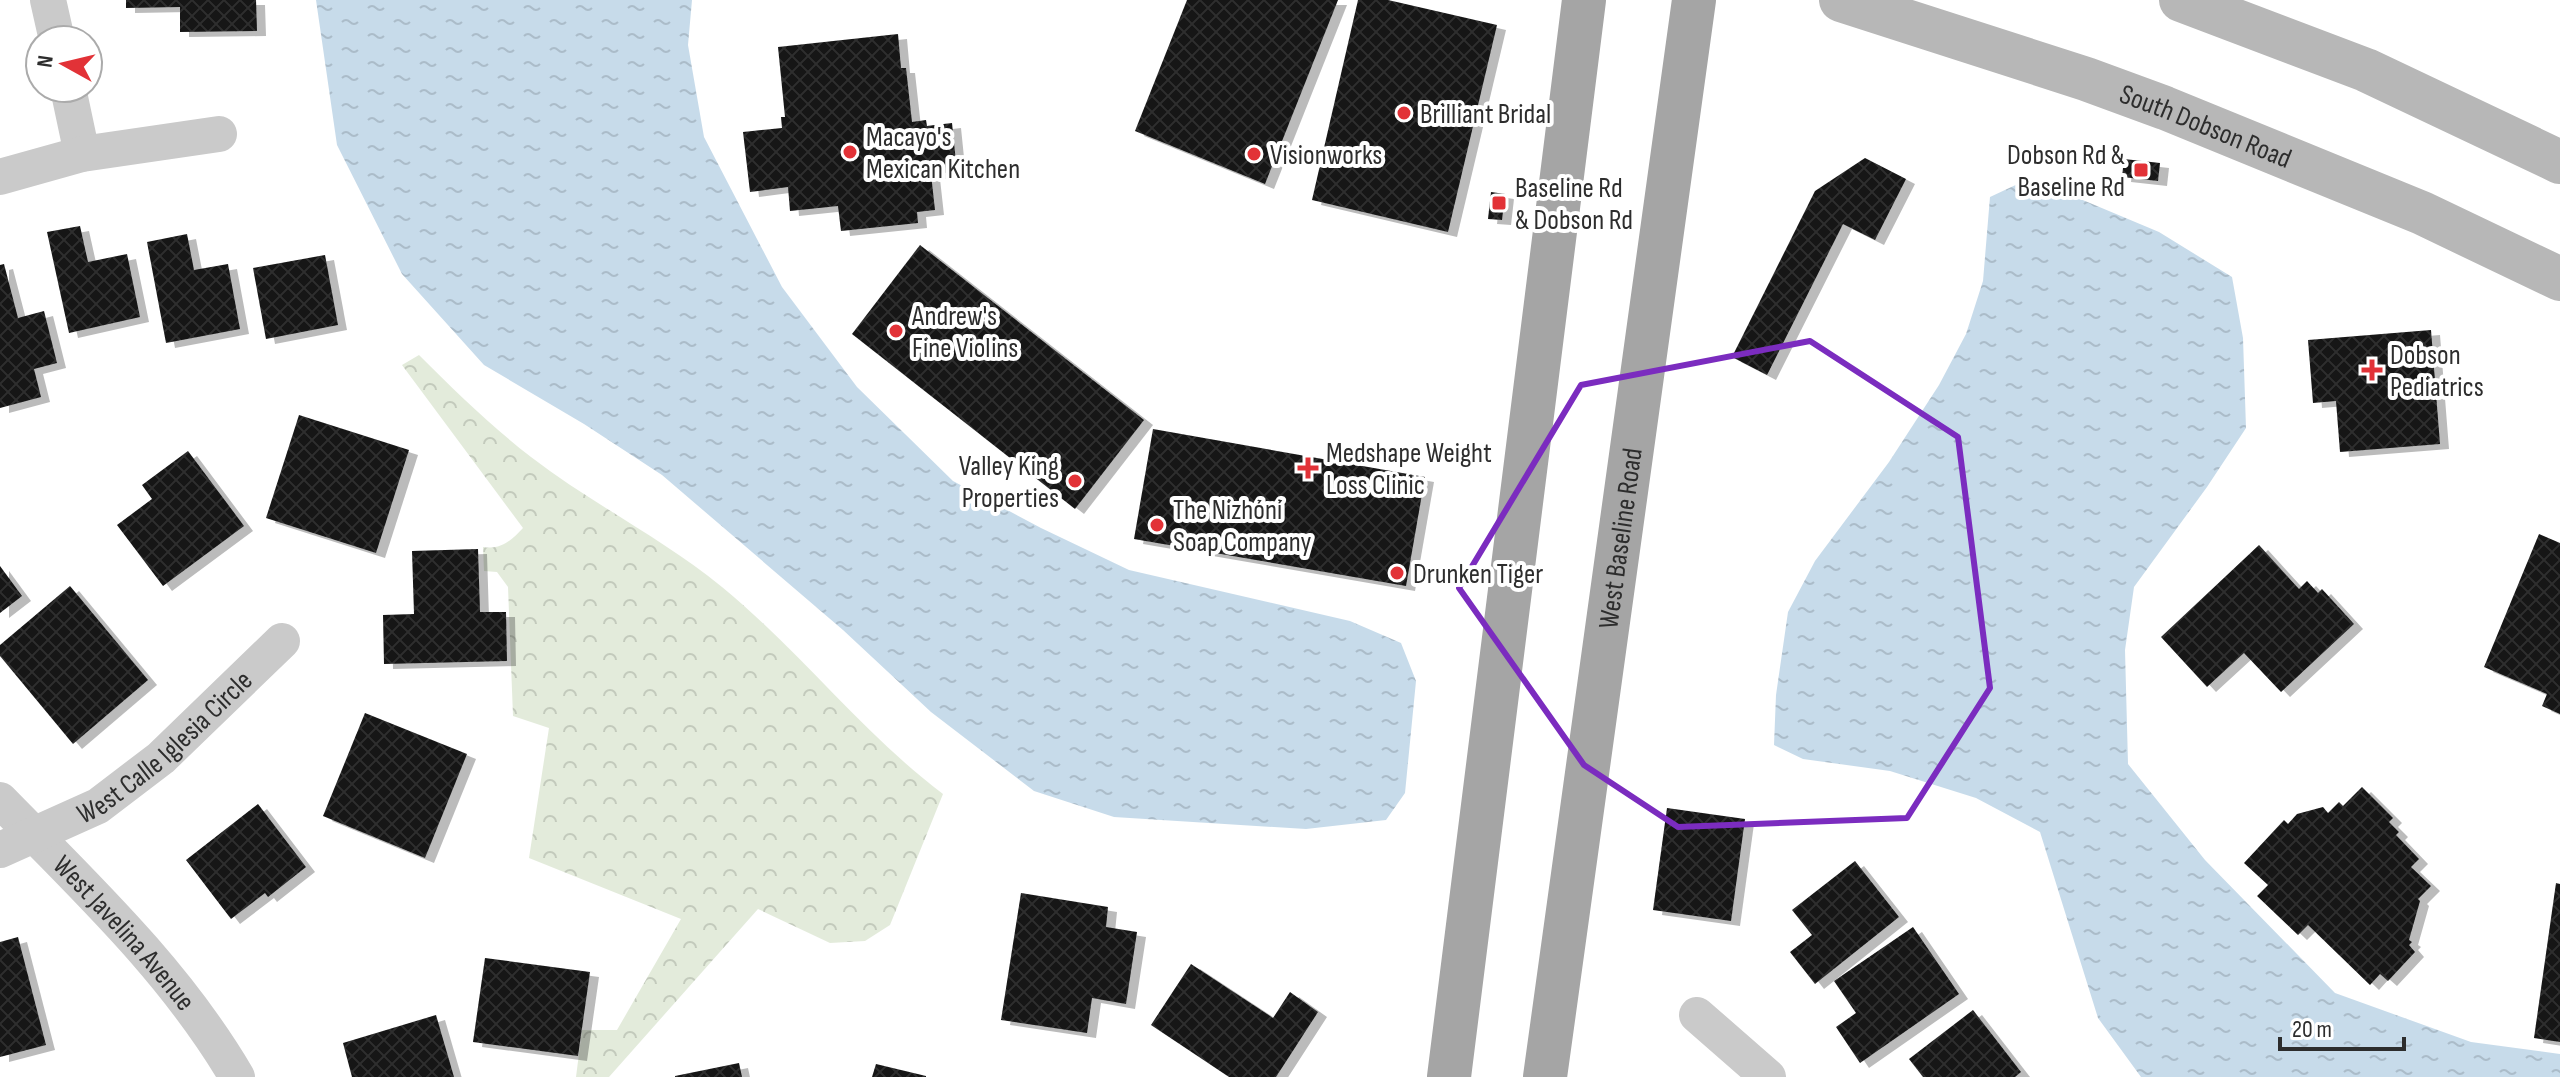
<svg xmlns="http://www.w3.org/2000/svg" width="2560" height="1077" viewBox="0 0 2560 1077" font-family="'Sofia Sans Condensed',sans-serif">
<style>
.park{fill:url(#park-crowns)}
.water{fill:url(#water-ripples)}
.building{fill:url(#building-cross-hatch);filter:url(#shadow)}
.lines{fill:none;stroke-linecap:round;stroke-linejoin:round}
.street{stroke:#cacaca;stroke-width:36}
.secondary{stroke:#b7b7b7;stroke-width:44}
.primary{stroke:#a5a5a5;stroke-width:44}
.marked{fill:none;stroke:#7b2cbf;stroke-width:6;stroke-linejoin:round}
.poi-dot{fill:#e23237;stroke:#fff;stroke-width:3}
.labels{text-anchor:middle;stroke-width:8;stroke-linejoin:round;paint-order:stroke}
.poi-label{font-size:28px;fill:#2d2d2d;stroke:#fff;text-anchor:start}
.street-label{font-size:28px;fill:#2d2d2d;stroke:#fff}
</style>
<defs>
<pattern id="park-crowns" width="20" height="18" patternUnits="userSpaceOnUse" patternTransform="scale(2)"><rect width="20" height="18" fill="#e3ebdb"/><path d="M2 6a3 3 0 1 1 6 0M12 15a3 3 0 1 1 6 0" fill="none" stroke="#c3cabc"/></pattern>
<pattern id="water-ripples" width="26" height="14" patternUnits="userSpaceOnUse" patternTransform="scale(2)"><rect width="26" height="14" fill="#c7dbea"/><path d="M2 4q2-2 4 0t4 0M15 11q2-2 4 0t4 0" fill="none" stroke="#abbcc9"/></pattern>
<pattern id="building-cross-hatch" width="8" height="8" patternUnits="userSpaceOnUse" patternTransform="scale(2)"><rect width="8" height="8" fill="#141414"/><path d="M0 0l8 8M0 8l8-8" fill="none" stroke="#2e2e2e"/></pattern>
<filter id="shadow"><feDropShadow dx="9" dy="5" stdDeviation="0" flood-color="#0004"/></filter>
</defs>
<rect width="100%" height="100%" fill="#fff"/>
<!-- park -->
<path class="park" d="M 419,355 C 455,391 491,426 531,457 C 592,504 662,538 722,587 C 800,651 862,733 943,794 L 890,925 L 865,941 L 830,943 L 758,909 L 609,1077 L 576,1077 L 582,1030 L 617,1030 L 681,919 L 529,858 L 549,728 L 513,716 L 508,587 L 497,572 L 484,571 L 483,547 C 501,550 512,540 523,528 L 402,365 Z"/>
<!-- water -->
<g class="water">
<path d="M 316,0 L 692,0 L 688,45 L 704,137 L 782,287 L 857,387 L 953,481 L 1041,528 L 1129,570 L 1350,621 L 1401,643 L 1416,681 L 1405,793 L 1386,820 L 1306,829 L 1114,817 L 1034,791 L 931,712 L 843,630 L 662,475 L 584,424 L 484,365 L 402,274 L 337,145 Z"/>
<path d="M 2022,182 L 2066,193 L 2159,232 L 2232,277 L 2243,338 L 2246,428 L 2207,487 L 2134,587 L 2125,650 L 2128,764 L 2205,860 L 2335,993 L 2471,1042 L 2560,1054 L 2560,1077 L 2141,1077 L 2098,1018 L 2040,832 L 1976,798 L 1890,771 L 1803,759 L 1774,745 L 1776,695 L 1788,612 L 1815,561 L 1889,462 L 1939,385 L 1966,334 L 1983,281 L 1990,197 Z"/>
</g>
<!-- building -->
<g class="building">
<path d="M 126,0 L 256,0 L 257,31 L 180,32 L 180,7 L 126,8 Z"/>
<path d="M 1187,0 L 1338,0 L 1265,184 L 1135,131 Z"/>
<path d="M 1358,0 L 1388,0 L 1497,25 L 1448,232 L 1312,200 Z"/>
<path d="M 898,34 L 901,68 L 906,68 L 912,122 L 926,120 L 927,126 L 952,123 L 957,172 L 931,174 L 935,210 L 917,212 L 918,223 L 841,231 L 838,206 L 790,211 L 788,187 L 750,192 L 743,132 L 782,128 L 781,117 L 785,117 L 778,47 Z"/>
<path d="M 1865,158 L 1906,179 L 1875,240 L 1843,224 L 1767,375 L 1732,357 L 1815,191 Z"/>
<path d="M 2124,159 L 2160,163 L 2158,181 L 2122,177 Z"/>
<path d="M 1491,192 L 1505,194 L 1502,220 L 1488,219 Z"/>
<path d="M 80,226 L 88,262 L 127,254 L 140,317 L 69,333 L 47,232 Z"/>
<path d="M 187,234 L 194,270 L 228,264 L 240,329 L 166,343 L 147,242 Z"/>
<path d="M 920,245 L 1144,420 L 1075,509 L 852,334 Z"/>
<path d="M 325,255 L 338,325 L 266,339 L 253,268 Z"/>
<path d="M 4,264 L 18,318 L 44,311 L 57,363 L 34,369 L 41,397 L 0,408 L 0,265 Z"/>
<path d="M 2431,330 L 2440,444 L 2340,452 L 2336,401 L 2313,403 L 2308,340 Z"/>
<path d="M 299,415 L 409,450 L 376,553 L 266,518 Z"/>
<path d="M 1153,429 L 1425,477 L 1406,586 L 1134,539 Z"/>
<path d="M 188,451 L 244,526 L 163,586 L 117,525 L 152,499 L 142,485 Z"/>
<path d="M 2539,534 L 2560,543 L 2560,714 L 2542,706 L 2547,694 L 2484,667 Z"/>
<path d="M 2259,545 L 2299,589 L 2307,581 L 2318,593 L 2322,589 L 2354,624 L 2281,692 L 2244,653 L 2207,687 L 2161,637 Z"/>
<path d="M 478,549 L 480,612 L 506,612 L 507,661 L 384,664 L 383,615 L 414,614 L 412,551 Z"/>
<path d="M 0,566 L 22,596 L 0,613 Z"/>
<path d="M 70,586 L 148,680 L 73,744 L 0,656 L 0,645 Z"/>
<path d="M 365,713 L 467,754 L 425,858 L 323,816 Z"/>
<path d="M 2362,787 L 2393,818 L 2389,822 L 2399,832 L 2396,835 L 2419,859 L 2411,867 L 2431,886 L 2418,899 L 2420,901 L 2409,940 L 2412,942 L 2409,945 L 2415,952 L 2388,981 L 2380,974 L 2370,985 L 2308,925 L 2298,935 L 2257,896 L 2268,885 L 2244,863 L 2284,820 L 2288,824 L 2297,814 L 2323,807 L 2328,813 L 2339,802 L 2343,806 Z"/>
<path d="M 258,804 L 306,867 L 268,897 L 265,893 L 231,919 L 186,860 Z"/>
<path d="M 1667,808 L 1745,819 L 1731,921 L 1653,910 Z"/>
<path d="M 1855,861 L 1899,917 L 1815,984 L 1790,952 L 1812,935 L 1792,910 Z"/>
<path d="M 2556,883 L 2560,884 L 2560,1042 L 2534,1038 Z"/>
<path d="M 1021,893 L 1108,907 L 1106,927 L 1137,932 L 1126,1004 L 1092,998 L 1087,1033 L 1001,1020 Z"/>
<path d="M 1913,927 L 1959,994 L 1860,1063 L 1836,1027 L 1856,1013 L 1834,981 Z"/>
<path d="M 18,937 L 46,1045 L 0,1057 L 0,942 Z"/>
<path d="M 485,958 L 590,972 L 578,1056 L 473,1042 Z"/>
<path d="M 1191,964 L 1273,1018 L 1290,992 L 1318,1012 L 1276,1077 L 1229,1077 L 1151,1025 Z"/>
<path d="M 1973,1010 L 2021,1072 L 2015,1077 L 1923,1077 L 1909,1059 Z"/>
<path d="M 436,1015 L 454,1077 L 352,1077 L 343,1043 Z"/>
<path d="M 739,1063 L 742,1077 L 675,1077 L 675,1076 Z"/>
<path d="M 876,1064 L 926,1076 L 926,1077 L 872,1077 Z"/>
</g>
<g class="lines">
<!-- street -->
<g class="street">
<path d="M 48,0 L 57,40"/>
<path d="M 68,88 L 82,154"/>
<path d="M 0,177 L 82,154 L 219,134"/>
<path id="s1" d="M 0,800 C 85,887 175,971 237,1077"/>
<path id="s2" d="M 0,850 L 98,806 L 161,758 L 282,641"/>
<path d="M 1697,1015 L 1768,1077"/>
</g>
<!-- secondary -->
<g class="secondary">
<path id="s3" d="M 1841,0 L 2086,79 L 2165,108 L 2422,213 L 2560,279"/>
<path d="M 2181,0 L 2366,70 L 2560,162"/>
</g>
<!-- primary -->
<g class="primary">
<path d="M 1449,1077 L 1584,0"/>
<path id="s4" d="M 1545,1077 L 1694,0"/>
</g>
</g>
<!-- marked area -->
<path class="marked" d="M 1810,341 L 1958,437 L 1990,688 L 1907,818 L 1678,827 L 1584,765 L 1459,588 L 1581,385 Z"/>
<!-- markers -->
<g class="poi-dot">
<circle cx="1404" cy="113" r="8"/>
<circle cx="850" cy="152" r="8"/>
<circle cx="1254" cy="154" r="8"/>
<rect x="2133" y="162" width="16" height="16" rx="4"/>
<rect x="1491" y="195" width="16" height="16" rx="4"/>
<circle cx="896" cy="331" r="8"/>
<path d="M2368 358h8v8h8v8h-8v8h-8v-8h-8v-8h8z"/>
<path d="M1304 456h8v8h8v8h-8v8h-8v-8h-8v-8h8z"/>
<circle cx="1075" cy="481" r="8"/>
<circle cx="1157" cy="525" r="8"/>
<circle cx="1397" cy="573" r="8"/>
</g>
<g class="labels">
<!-- poi labels -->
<g class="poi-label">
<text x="1420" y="123">Brilliant Bridal</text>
<text x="866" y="146">Macayo's<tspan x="866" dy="32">Mexican Kitchen</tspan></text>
<text x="1270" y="164">Visionworks</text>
<text x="2125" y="164" text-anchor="end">Dobson Rd &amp;<tspan x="2125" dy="32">Baseline Rd</tspan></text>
<text x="1515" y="197">Baseline Rd<tspan x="1515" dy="32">&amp; Dobson Rd</tspan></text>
<text x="912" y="325">Andrew's<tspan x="912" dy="32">Fine Violins</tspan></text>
<text x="2390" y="364">Dobson<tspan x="2390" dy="32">Pediatrics</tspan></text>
<text x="1326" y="462">Medshape Weight<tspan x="1326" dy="32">Loss Clinic</tspan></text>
<text x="1059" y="475" text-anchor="end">Valley King<tspan x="1059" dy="32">Properties</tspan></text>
<text x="1173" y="519">The Nizhóní<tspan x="1173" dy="32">Soap Company</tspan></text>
<text x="1413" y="583">Drunken Tiger</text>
</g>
<!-- street labels -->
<g class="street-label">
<text dy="10" stroke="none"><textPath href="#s3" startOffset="386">South Dobson Road</textPath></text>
<text dy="10" stroke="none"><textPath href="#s4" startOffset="544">West Baseline Road</textPath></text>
<text dy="10" stroke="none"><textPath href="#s2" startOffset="196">West Calle Iglesia Circle</textPath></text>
<text dy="10" stroke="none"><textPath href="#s1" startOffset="182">West Javelina Avenue</textPath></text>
</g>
</g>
<!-- north arrow -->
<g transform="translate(64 64) rotate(278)"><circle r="38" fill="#ffffff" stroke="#ababab" stroke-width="2"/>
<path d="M0-6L14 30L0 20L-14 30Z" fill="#e23237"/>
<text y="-12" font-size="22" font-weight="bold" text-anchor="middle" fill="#2d2d2d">N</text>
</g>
<!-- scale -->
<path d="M2280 1037v12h124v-12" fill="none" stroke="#2d2d2d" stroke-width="4"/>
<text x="2292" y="1037" font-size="24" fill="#2d2d2d" stroke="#ffffff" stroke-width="6" paint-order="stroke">20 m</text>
</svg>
